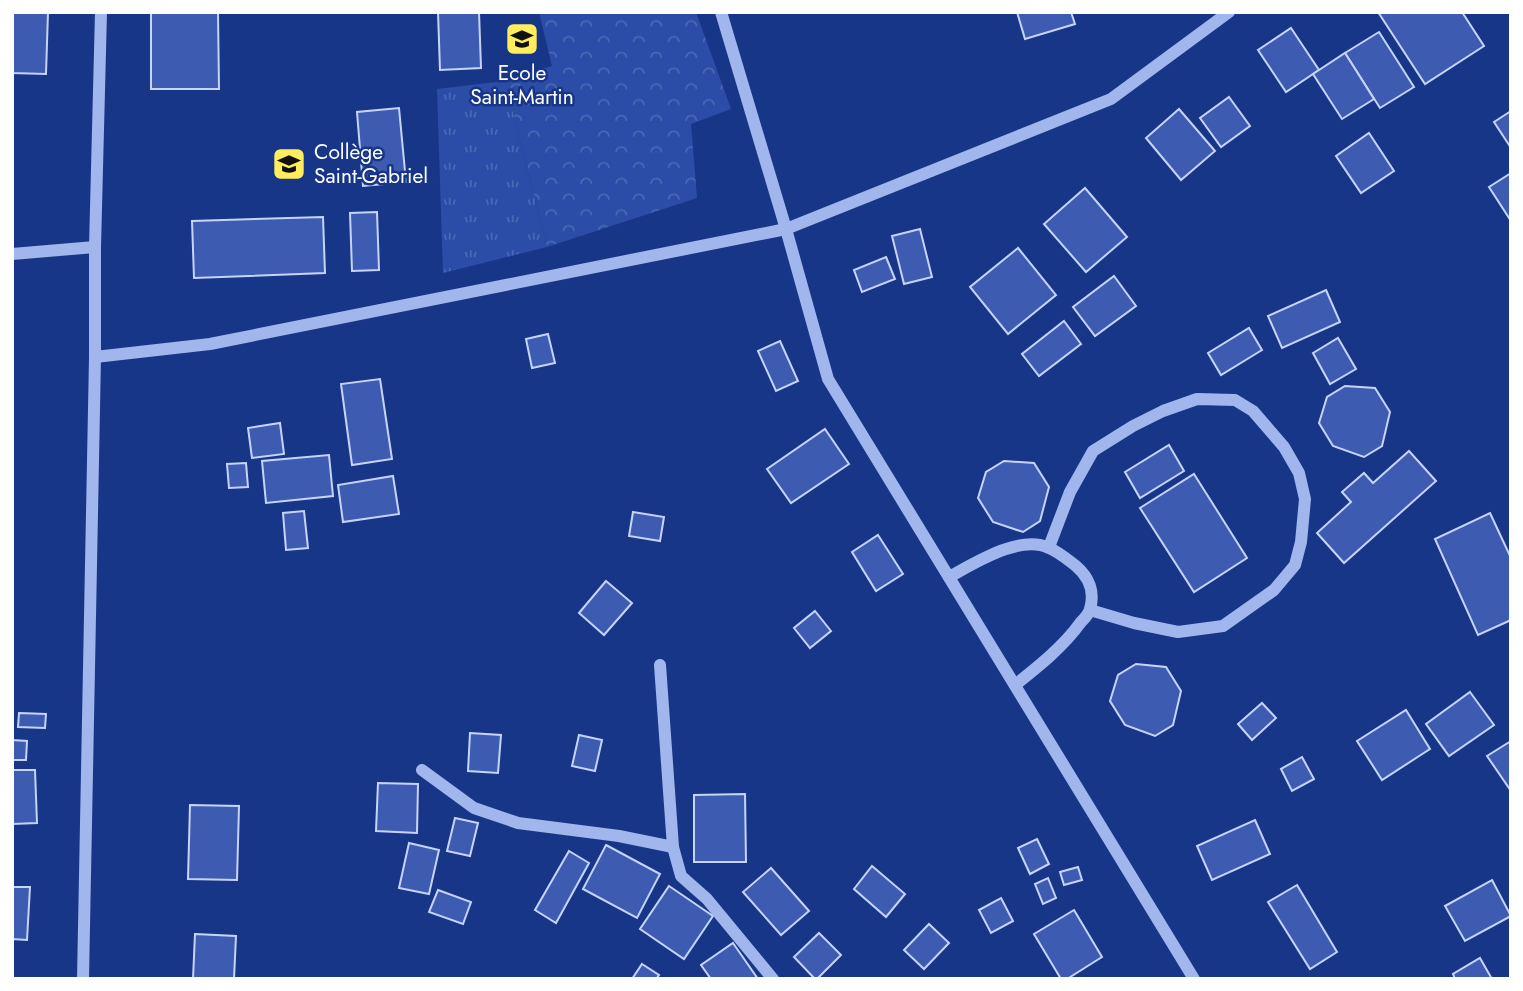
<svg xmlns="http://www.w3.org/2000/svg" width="1523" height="991" viewBox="0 0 1523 991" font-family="Jost,sans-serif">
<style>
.grass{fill:url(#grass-tufts)}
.forest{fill:url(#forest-crowns)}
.building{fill:#3d5bb0;stroke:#c6d4fa;stroke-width:2}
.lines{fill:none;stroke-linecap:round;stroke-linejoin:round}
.minor{stroke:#a0b6ed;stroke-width:12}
.labels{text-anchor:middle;stroke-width:5;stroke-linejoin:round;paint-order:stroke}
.poi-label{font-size:21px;fill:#fff;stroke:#183688}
</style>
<defs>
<pattern id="grass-tufts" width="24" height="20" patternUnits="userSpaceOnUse" patternTransform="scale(1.75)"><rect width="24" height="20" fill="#2b4da7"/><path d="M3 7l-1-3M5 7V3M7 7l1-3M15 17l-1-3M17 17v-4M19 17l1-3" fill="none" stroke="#4b68b4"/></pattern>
<pattern id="forest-crowns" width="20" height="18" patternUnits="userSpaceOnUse" patternTransform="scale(1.75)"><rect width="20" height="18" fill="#2b4da7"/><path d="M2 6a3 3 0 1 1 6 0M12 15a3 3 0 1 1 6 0" fill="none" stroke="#4b68b4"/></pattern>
</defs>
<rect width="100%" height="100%" fill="#183688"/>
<!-- grass -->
<path class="grass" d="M 505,81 L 547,247 L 443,273 L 437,89 Z"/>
<!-- forest -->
<path class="forest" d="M 539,12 L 696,12 L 731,109 L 691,124 L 697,198 L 547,247 L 505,81 L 552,66 Z"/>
<!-- building -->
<g class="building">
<path d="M 12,12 L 48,12 L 46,74 L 12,73 Z"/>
<path d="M 151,12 L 218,12 L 219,89 L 151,89 Z"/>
<path d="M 438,12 L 479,12 L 481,68 L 440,70 Z"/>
<path d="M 1017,12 L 1071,12 L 1075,24 L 1025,39 Z"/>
<path d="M 1378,12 L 1462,12 L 1484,46 L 1425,84 Z"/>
<path d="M 1291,28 L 1319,70 L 1286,92 L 1258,50 Z"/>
<path d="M 1379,32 L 1414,87 L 1380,108 L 1345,53 Z"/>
<path d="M 1345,53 L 1374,99 L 1342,119 L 1313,74 Z"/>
<path d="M 1229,97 L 1250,126 L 1221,147 L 1200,118 Z"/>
<path d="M 399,108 L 406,182 L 363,186 L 357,112 Z"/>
<path d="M 1179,109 L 1215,151 L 1181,180 L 1146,138 Z"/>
<path d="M 1511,111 L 1511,148 L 1494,122 Z"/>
<path d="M 1369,133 L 1394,171 L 1361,193 L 1336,156 Z"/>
<path d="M 1511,173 L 1511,221 L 1489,187 Z"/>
<path d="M 1085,188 L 1127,237 L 1086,272 L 1044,224 Z"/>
<path d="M 377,212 L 379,270 L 352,271 L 350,213 Z"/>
<path d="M 323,217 L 325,273 L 194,278 L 192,221 Z"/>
<path d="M 920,229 L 932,277 L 904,284 L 892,236 Z"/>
<path d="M 1018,248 L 1056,295 L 1008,334 L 970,287 Z"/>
<path d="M 886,257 L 895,279 L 862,292 L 854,270 Z"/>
<path d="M 1114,276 L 1136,306 L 1095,336 L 1073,307 Z"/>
<path d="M 1326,290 L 1340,322 L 1282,348 L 1268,316 Z"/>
<path d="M 1064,321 L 1081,344 L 1039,376 L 1022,354 Z"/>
<path d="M 1249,328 L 1262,350 L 1221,375 L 1208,353 Z"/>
<path d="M 548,334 L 555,363 L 532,368 L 526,339 Z"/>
<path d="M 1338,338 L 1356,369 L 1330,384 L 1313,353 Z"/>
<path d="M 780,341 L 798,381 L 776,391 L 758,351 Z"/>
<path d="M 380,379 L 392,459 L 352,465 L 341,384 Z"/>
<path d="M 1345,386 L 1375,388 L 1390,412 L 1382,446 L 1364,457 L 1333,446 L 1319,423 L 1327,397 Z"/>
<path d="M 280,423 L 284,454 L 252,458 L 248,428 Z"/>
<path d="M 825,429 L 849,464 L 791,503 L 767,469 Z"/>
<path d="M 1169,445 L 1184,471 L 1140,498 L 1125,472 Z"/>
<path d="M 1409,451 L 1436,481 L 1344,563 L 1317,533 L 1351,502 L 1342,492 L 1364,473 L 1373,483 Z"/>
<path d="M 329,455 L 333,496 L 266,503 L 262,461 Z"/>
<path d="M 1004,461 L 1034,463 L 1049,487 L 1040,521 L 1023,532 L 993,522 L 978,498 L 986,472 Z"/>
<path d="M 246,463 L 248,487 L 229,488 L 227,464 Z"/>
<path d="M 1194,474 L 1247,558 L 1194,592 L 1140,508 Z"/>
<path d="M 393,476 L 399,514 L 343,522 L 338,485 Z"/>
<path d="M 304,511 L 308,548 L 286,550 L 283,513 Z"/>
<path d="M 633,512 L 664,517 L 660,541 L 629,536 Z"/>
<path d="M 1490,513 L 1511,558 L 1511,620 L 1478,635 L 1435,539 Z"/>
<path d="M 878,535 L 903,574 L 876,591 L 852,552 Z"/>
<path d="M 606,581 L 632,603 L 604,635 L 579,613 Z"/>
<path d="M 815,611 L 831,631 L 810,648 L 794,628 Z"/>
<path d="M 1136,664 L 1166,667 L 1181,691 L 1173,725 L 1155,736 L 1125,725 L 1110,701 L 1118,675 Z"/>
<path d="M 1470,692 L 1494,725 L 1449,756 L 1426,724 Z"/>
<path d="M 1262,703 L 1276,718 L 1252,740 L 1238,724 Z"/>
<path d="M 1406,710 L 1430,749 L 1382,780 L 1357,741 Z"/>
<path d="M 19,713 L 46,714 L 45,728 L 18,727 Z"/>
<path d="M 470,733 L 501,735 L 498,773 L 468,771 Z"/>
<path d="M 579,735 L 602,740 L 595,771 L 572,766 Z"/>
<path d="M 12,740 L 27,741 L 26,760 L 12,760 Z"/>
<path d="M 1511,741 L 1511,791 L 1487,756 Z"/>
<path d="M 1302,757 L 1314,779 L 1292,791 L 1281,769 Z"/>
<path d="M 12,770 L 35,770 L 37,823 L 12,824 Z"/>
<path d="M 378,783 L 418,784 L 417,833 L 376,831 Z"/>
<path d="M 745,794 L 746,862 L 694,862 L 694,795 Z"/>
<path d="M 190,805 L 239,806 L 237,880 L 188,879 Z"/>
<path d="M 455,818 L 478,823 L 470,856 L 447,851 Z"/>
<path d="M 1255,820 L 1270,854 L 1212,880 L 1197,846 Z"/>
<path d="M 1037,839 L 1049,864 L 1030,874 L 1018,848 Z"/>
<path d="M 409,843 L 439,850 L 429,894 L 399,888 Z"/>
<path d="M 606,845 L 660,874 L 637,918 L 583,889 Z"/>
<path d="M 569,851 L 589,863 L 556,923 L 535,910 Z"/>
<path d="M 872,866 L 905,894 L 886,917 L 854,889 Z"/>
<path d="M 1078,867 L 1082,880 L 1064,885 L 1060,872 Z"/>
<path d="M 771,868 L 809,911 L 781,935 L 743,892 Z"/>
<path d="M 1048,878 L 1056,898 L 1043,904 L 1035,884 Z"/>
<path d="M 1492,880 L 1511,916 L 1465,941 L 1445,906 Z"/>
<path d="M 1297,885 L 1337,952 L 1310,969 L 1268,902 Z"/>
<path d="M 669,886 L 713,916 L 684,959 L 640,929 Z"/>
<path d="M 12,887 L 30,887 L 27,940 L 12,939 Z"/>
<path d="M 438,890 L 471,902 L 463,924 L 429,912 Z"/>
<path d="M 1001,898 L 1013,921 L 991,933 L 979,910 Z"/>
<path d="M 1074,910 L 1102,957 L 1067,979 L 1061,979 L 1034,934 Z"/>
<path d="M 929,924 L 949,943 L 924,969 L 904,950 Z"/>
<path d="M 819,933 L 841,955 L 817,979 L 815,979 L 794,957 Z"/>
<path d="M 195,934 L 236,936 L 234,979 L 193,979 Z"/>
<path d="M 733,943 L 758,979 L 711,979 L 701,965 Z"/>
<path d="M 1480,958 L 1492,979 L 1455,979 L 1453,974 Z"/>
<path d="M 642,964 L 659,975 L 656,979 L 632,979 Z"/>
</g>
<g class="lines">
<!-- minor -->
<g class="minor">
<path d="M 721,12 L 786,229 L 828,379 L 1194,979"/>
<path d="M 12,254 L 95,247"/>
<path d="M 95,357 L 210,344 L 786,229 L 1111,99 L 1229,12"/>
<path d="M 1049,547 L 1070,492 L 1093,451 L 1133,426 L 1163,411 L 1197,399 L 1235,400 L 1253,411 L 1284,447 L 1299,473 L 1305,499 L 1301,542 L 1295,565 L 1274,590 L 1223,626 L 1178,632 L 1134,623 L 1090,610"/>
<path d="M 949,577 C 975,563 1020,534 1049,548 C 1059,552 1068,560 1076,566 C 1089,577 1095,592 1090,609 C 1089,614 1084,619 1081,622 C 1063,647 1039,666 1015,685"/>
<path d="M 660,665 L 673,847 L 681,876 L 707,899 L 773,979"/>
<path d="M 422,770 L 474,808 L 518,823 L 619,836 L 673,847"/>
<path d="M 83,979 L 95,357 L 95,247 L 101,12"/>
</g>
</g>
<!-- icons -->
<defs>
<symbol id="school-square" viewBox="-11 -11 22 22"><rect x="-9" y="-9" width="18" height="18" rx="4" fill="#ffed5d" stroke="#183688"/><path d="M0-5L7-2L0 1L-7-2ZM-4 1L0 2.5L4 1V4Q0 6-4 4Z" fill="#111"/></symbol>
</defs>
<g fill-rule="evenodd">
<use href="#school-square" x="503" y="20" width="38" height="38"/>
<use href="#school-square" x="270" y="145" width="38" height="38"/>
</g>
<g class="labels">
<!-- poi labels -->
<g class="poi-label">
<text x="522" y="80">Ecole<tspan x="522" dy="24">Saint-Martin</tspan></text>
<text x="314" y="159" text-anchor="start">Collège<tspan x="314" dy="24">Saint-Gabriel</tspan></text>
</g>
</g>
<!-- border -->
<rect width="1523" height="991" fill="none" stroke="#ffffff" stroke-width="28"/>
</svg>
